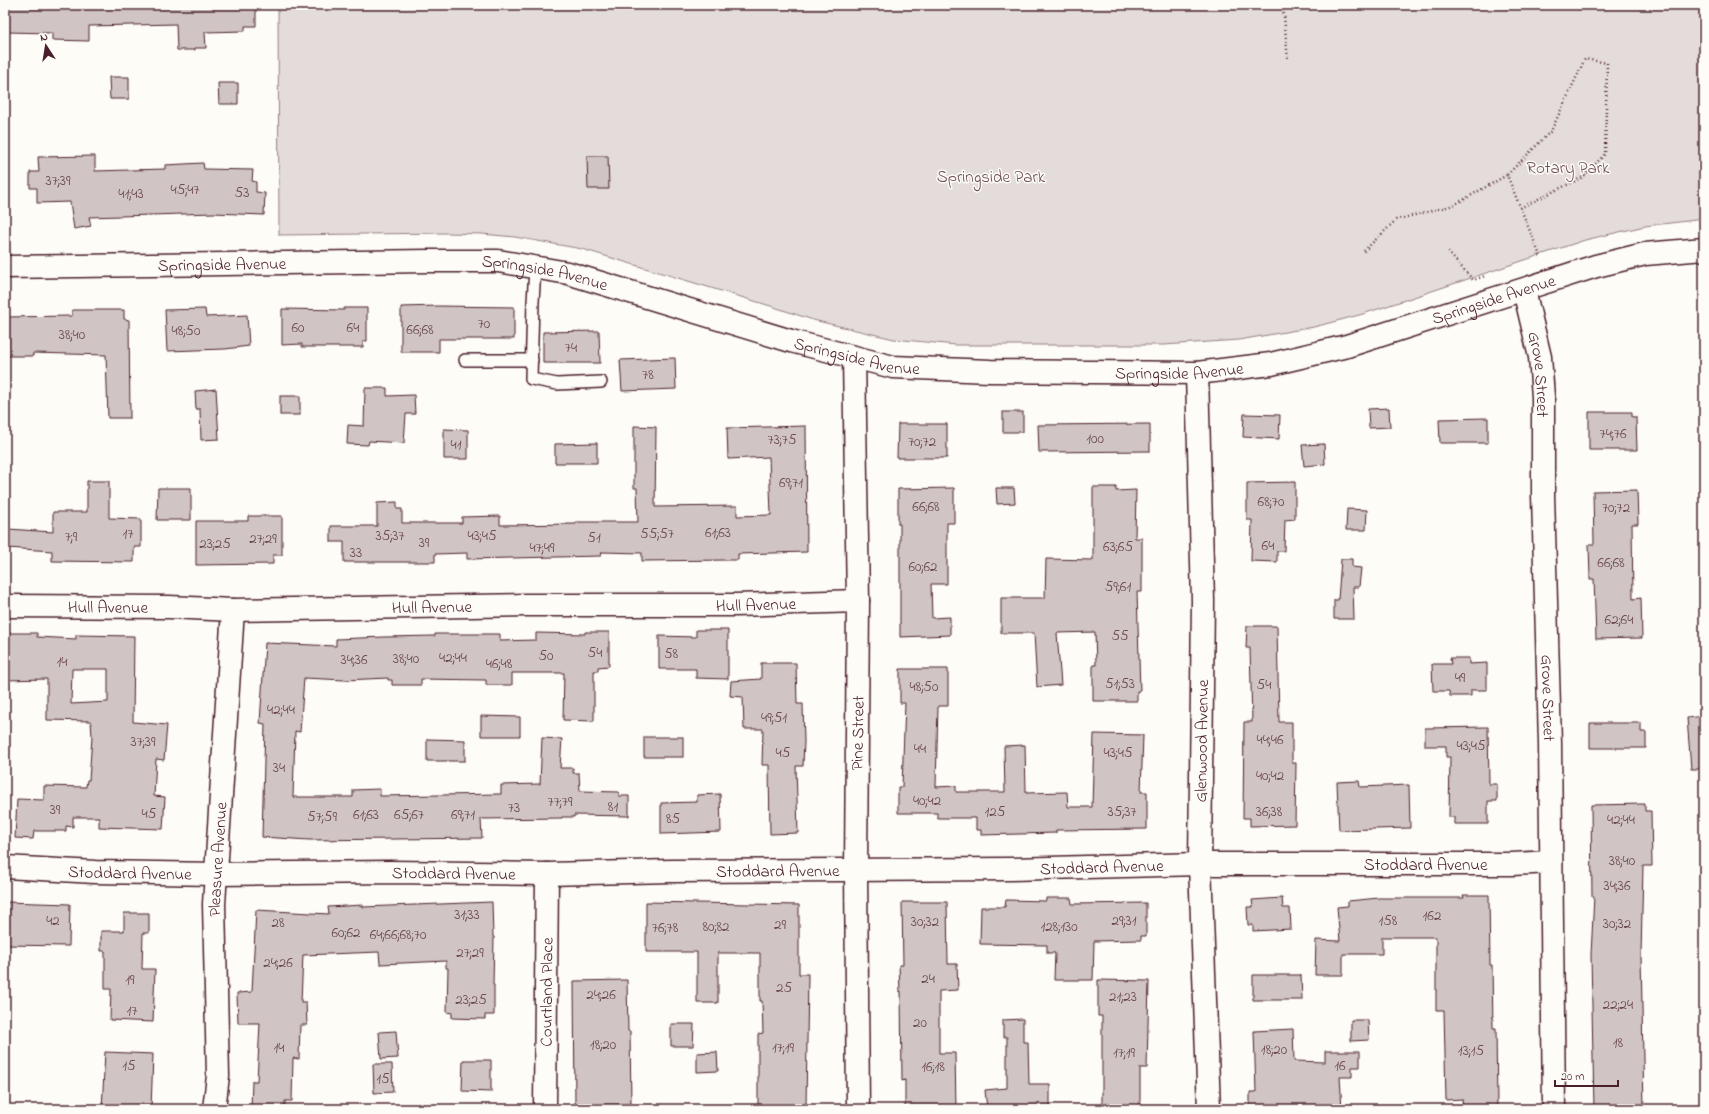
<svg xmlns="http://www.w3.org/2000/svg" width="1709" height="1114" viewBox="0 0 1709 1114" font-family="'Indie Flower',sans-serif">
<style>
.green{fill:#e3dcda;stroke:#967e82}
.building{fill:#d0c5c4;stroke:#4a1f2b;fill-rule:evenodd}
.lines{fill:none;stroke-linecap:round;stroke-linejoin:round}
.lane-casing{stroke:#4a1f2b;stroke-width:14}
.street-casing{stroke:#4a1f2b;stroke-width:25}
.secondary-casing{stroke:#4a1f2b;stroke-width:25}
.path{stroke:#4a1f2b;stroke-width:2.5;stroke-dasharray:1 3;stroke-linecap:butt}
.lane{stroke:#fdfcf7;stroke-width:11}
.street{stroke:#fdfcf7;stroke-width:22}
.secondary{stroke:#fdfcf7;stroke-width:22}
.labels{text-anchor:middle;stroke-width:3;stroke-linejoin:round;paint-order:stroke}
.number-label{font-size:15px;fill:#6c4851}
.park-label{font-size:17px;fill:#704e57;stroke:#fdfcf7}
.street-label{font-size:17px;fill:#4a1f2b;stroke:#fdfcf7}
</style>
<rect width="100%" height="100%" fill="#fdfcf7"/>
<filter id="ink" filterUnits="userSpaceOnUse"><feTurbulence type="fractalNoise" baseFrequency=".025" numOctaves="2"/><feDisplacementMap in="SourceGraphic" scale="8" xChannelSelector="R" yChannelSelector="G"/><feConvolveMatrix kernelMatrix="1 2 1 2 8 2 1 2 1" color-interpolation-filters="sRGB"/></filter>
<g filter="url(#ink)">
<!-- green -->
<path class="green" d="M 278,5 L 1704,5 L 1704,219 L 1645,226 L 1585,240 L 1363,314 L 1314,327 L 1239,340 L 1164,345 L 956,345 L 894,339 L 813,320 L 774,307 L 582,249 L 515,237 L 482,234 L 448,233 L 279,235 Z"/>
<!-- building -->
<g class="building">
<path d="M 7,5 L 256,5 L 256,26 L 245,26 L 245,31 L 205,32 L 206,48 L 195,48 L 195,50 L 177,50 L 176,24 L 89,26 L 89,41 L 52,40 L 52,33 L 6,32 Z"/>
<path d="M 109,77 L 129,77 L 129,99 L 110,99 Z"/>
<path d="M 218,83 L 238,83 L 238,104 L 219,104 Z"/>
<path d="M 95,156 L 95,171 L 165,169 L 165,165 L 203,163 L 204,169 L 253,170 L 252,181 L 256,182 L 256,192 L 265,193 L 264,215 L 213,213 L 89,217 L 91,226 L 74,229 L 70,202 L 37,203 L 37,188 L 30,188 L 30,172 L 39,172 L 38,157 Z"/>
<path d="M 587,156 L 608,156 L 609,189 L 588,189 Z"/>
<path d="M 438,306 L 514,307 L 514,339 L 439,339 L 439,352 L 401,352 L 401,307 Z"/>
<path d="M 344,308 L 367,308 L 367,341 L 363,341 L 363,347 L 302,347 L 302,344 L 282,345 L 282,309 L 344,310 Z"/>
<path d="M 205,309 L 206,317 L 247,315 L 249,346 L 225,349 L 167,351 L 165,310 Z"/>
<path d="M 72,310 L 124,310 L 124,319 L 129,320 L 130,418 L 108,418 L 106,355 L 33,353 L 33,356 L 5,356 L 5,317 L 72,316 Z"/>
<path d="M 599,331 L 600,363 L 543,363 L 543,332 Z"/>
<path d="M 675,358 L 676,389 L 622,391 L 620,360 Z"/>
<path d="M 365,388 L 387,388 L 387,396 L 414,395 L 415,414 L 406,414 L 404,443 L 369,441 L 368,445 L 347,444 L 348,425 L 364,426 Z"/>
<path d="M 216,389 L 219,439 L 201,440 L 200,409 L 196,409 L 195,391 Z"/>
<rect x="280" y="396" width="20" height="19"/>
<path d="M 1389,408 L 1390,427 L 1369,428 L 1368,409 Z"/>
<rect x="1003" y="412" width="20" height="20"/>
<path d="M 1589,412 L 1632,412 L 1632,417 L 1636,417 L 1637,450 L 1589,450 Z"/>
<path d="M 1244,414 L 1280,415 L 1279,439 L 1243,437 Z"/>
<path d="M 1488,418 L 1488,443 L 1440,443 L 1439,419 Z"/>
<path d="M 898,424 L 947,424 L 947,458 L 897,458 Z"/>
<path d="M 1150,424 L 1150,451 L 1039,452 L 1038,425 Z"/>
<path d="M 634,426 L 656,427 L 655,507 L 737,506 L 737,516 L 771,515 L 769,457 L 728,459 L 727,428 L 806,426 L 807,552 L 738,554 L 738,560 L 727,560 L 642,561 L 642,553 L 602,552 L 601,556 L 467,559 L 467,553 L 435,554 L 435,562 L 344,562 L 344,542 L 331,542 L 331,526 L 377,526 L 377,503 L 397,502 L 397,509 L 402,509 L 402,523 L 462,523 L 462,517 L 500,516 L 500,525 L 576,524 L 576,522 L 638,522 L 637,488 L 634,488 Z"/>
<path d="M 444,429 L 468,430 L 468,459 L 444,459 Z"/>
<path d="M 597,443 L 597,463 L 555,463 L 555,444 Z"/>
<path d="M 1324,444 L 1325,464 L 1304,466 L 1302,445 Z"/>
<path d="M 87,481 L 109,481 L 109,518 L 141,519 L 141,547 L 134,547 L 134,562 L 52,561 L 52,551 L 7,548 L 8,529 L 53,532 L 53,512 L 87,512 Z"/>
<path d="M 1295,482 L 1295,519 L 1285,520 L 1284,551 L 1277,551 L 1277,562 L 1251,561 L 1252,520 L 1247,520 L 1247,483 Z"/>
<path d="M 1093,487 L 1116,487 L 1116,491 L 1136,490 L 1135,538 L 1142,538 L 1142,592 L 1137,592 L 1140,691 L 1137,691 L 1137,701 L 1093,701 L 1093,665 L 1096,665 L 1095,632 L 1057,633 L 1061,685 L 1037,687 L 1034,633 L 1001,633 L 1001,598 L 1045,598 L 1046,559 L 1093,560 Z"/>
<path d="M 158,488 L 191,488 L 191,520 L 157,520 Z"/>
<path d="M 954,488 L 954,523 L 947,523 L 947,584 L 931,584 L 932,618 L 950,617 L 950,635 L 900,637 L 900,524 L 898,524 L 898,489 Z"/>
<path d="M 996,488 L 1014,488 L 1015,503 L 997,504 Z"/>
<path d="M 1637,490 L 1638,524 L 1632,524 L 1633,599 L 1641,598 L 1642,638 L 1596,639 L 1594,579 L 1590,579 L 1589,544 L 1594,544 L 1593,491 Z"/>
<path d="M 1347,509 L 1367,510 L 1366,530 L 1346,530 Z"/>
<path d="M 248,516 L 282,516 L 282,555 L 273,555 L 273,564 L 196,565 L 196,521 L 248,521 Z"/>
<path d="M 1341,559 L 1352,559 L 1352,567 L 1361,568 L 1359,587 L 1353,587 L 1354,619 L 1334,619 L 1334,600 L 1338,600 Z"/>
<path d="M 1247,626 L 1277,626 L 1279,722 L 1292,722 L 1292,763 L 1296,763 L 1295,825 L 1250,826 L 1250,818 L 1243,818 L 1244,722 L 1252,722 L 1250,648 L 1246,648 Z"/>
<path d="M 696,630 L 728,630 L 728,679 L 696,678 L 696,669 L 659,669 L 659,636 L 696,637 Z"/>
<path d="M 585,632 L 609,632 L 609,666 L 598,667 L 598,671 L 594,671 L 594,721 L 563,720 L 564,673 L 512,673 L 512,685 L 486,685 L 486,680 L 421,679 L 421,685 L 392,685 L 392,680 L 388,680 L 388,678 L 345,680 L 304,678 L 300,732 L 295,731 L 293,797 L 353,797 L 353,790 L 380,789 L 380,796 L 501,794 L 501,785 L 540,784 L 542,738 L 562,739 L 560,768 L 573,768 L 573,773 L 579,773 L 580,791 L 619,792 L 619,796 L 629,796 L 629,816 L 574,815 L 574,817 L 562,817 L 562,818 L 481,819 L 482,838 L 309,840 L 262,837 L 265,724 L 260,723 L 265,643 L 336,646 L 336,639 L 384,637 L 435,636 L 435,634 L 500,634 L 500,641 L 536,640 L 536,633 L 585,634 Z"/>
<path d="M 5,633 L 37,633 L 37,637 L 76,639 L 76,635 L 134,636 L 133,722 L 167,725 L 164,760 L 156,759 L 154,796 L 165,797 L 163,829 L 99,827 L 99,817 L 73,817 L 73,827 L 66,826 L 66,831 L 34,831 L 33,839 L 15,838 L 17,799 L 44,800 L 44,786 L 86,787 L 87,780 L 89,780 L 92,737 L 91,721 L 47,720 L 47,679 L 5,680 ZM 72,669 L 108,669 L 108,702 L 71,704 Z"/>
<path d="M 1450,658 L 1469,658 L 1469,664 L 1487,663 L 1487,690 L 1471,690 L 1471,696 L 1450,696 L 1449,691 L 1433,691 L 1432,664 L 1451,664 Z"/>
<path d="M 761,663 L 796,663 L 797,704 L 803,704 L 804,741 L 803,766 L 796,766 L 798,833 L 770,834 L 769,765 L 762,765 L 763,729 L 744,729 L 743,697 L 730,696 L 731,681 L 761,679 Z"/>
<path d="M 900,669 L 948,669 L 948,706 L 938,706 L 936,787 L 956,786 L 956,792 L 1005,792 L 1004,746 L 1025,745 L 1026,793 L 1067,792 L 1068,807 L 1092,807 L 1094,734 L 1143,735 L 1141,792 L 1147,792 L 1147,829 L 1056,830 L 1056,833 L 981,835 L 981,830 L 976,830 L 976,818 L 937,818 L 937,813 L 898,813 L 898,787 L 902,787 L 905,703 L 900,703 Z"/>
<path d="M 481,716 L 520,717 L 520,736 L 481,736 Z"/>
<path d="M 1704,716 L 1704,769 L 1691,769 L 1687,718 Z"/>
<path d="M 1590,723 L 1641,723 L 1641,732 L 1646,732 L 1646,748 L 1590,748 Z"/>
<path d="M 1488,727 L 1489,784 L 1497,784 L 1497,801 L 1488,801 L 1488,824 L 1454,824 L 1454,817 L 1449,817 L 1450,757 L 1446,757 L 1446,746 L 1425,746 L 1425,728 Z"/>
<rect x="644" y="737" width="39" height="20"/>
<path d="M 427,739 L 465,740 L 465,761 L 427,761 Z"/>
<path d="M 1359,781 L 1360,787 L 1409,785 L 1410,828 L 1339,830 L 1337,782 Z"/>
<path d="M 720,794 L 721,832 L 661,834 L 661,803 L 697,802 L 697,795 Z"/>
<path d="M 1645,804 L 1645,811 L 1651,811 L 1652,866 L 1643,866 L 1641,955 L 1644,1109 L 1594,1109 L 1591,955 L 1594,896 L 1592,896 L 1591,805 Z"/>
<path d="M 1463,895 L 1489,895 L 1490,965 L 1492,965 L 1493,1028 L 1496,1028 L 1497,1108 L 1491,1108 L 1491,1109 L 1463,1109 L 1462,1099 L 1446,1100 L 1444,1010 L 1436,1010 L 1436,937 L 1382,937 L 1382,954 L 1343,954 L 1343,975 L 1315,975 L 1316,940 L 1340,941 L 1337,907 L 1348,906 L 1348,901 L 1379,898 L 1464,898 Z"/>
<path d="M 1046,898 L 1071,898 L 1072,904 L 1146,903 L 1146,936 L 1141,936 L 1141,940 L 1094,941 L 1093,980 L 1054,980 L 1055,953 L 1047,953 L 1047,945 L 980,944 L 981,907 L 1005,907 L 1006,900 L 1046,901 Z"/>
<path d="M 1282,898 L 1283,908 L 1290,908 L 1291,929 L 1253,931 L 1253,925 L 1248,925 L 1247,907 L 1253,907 L 1252,900 Z"/>
<path d="M 5,902 L 70,904 L 69,946 L 5,945 Z"/>
<path d="M 492,902 L 493,937 L 494,937 L 493,985 L 494,985 L 494,1015 L 485,1015 L 485,1019 L 452,1018 L 452,1013 L 447,1012 L 448,968 L 446,968 L 446,961 L 380,964 L 379,952 L 303,955 L 301,1002 L 306,1002 L 307,1025 L 300,1025 L 299,1059 L 293,1058 L 292,1101 L 285,1101 L 285,1109 L 251,1109 L 252,1081 L 257,1081 L 260,1023 L 238,1023 L 237,993 L 252,992 L 256,910 L 329,914 L 328,907 L 363,905 L 363,907 Z"/>
<path d="M 646,902 L 799,905 L 799,974 L 808,974 L 806,1108 L 758,1108 L 758,1034 L 763,1033 L 762,1001 L 760,1001 L 760,953 L 718,953 L 718,1003 L 697,1003 L 697,952 L 646,952 Z"/>
<path d="M 902,902 L 947,902 L 948,964 L 957,964 L 958,990 L 939,991 L 939,1053 L 955,1053 L 956,1109 L 905,1109 L 905,1080 L 902,1081 L 901,991 L 900,992 L 899,965 L 903,965 Z"/>
<path d="M 124,913 L 149,913 L 149,933 L 143,933 L 142,969 L 155,969 L 153,1022 L 110,1020 L 111,989 L 105,989 L 105,951 L 101,951 L 101,931 L 124,931 Z"/>
<path d="M 1253,975 L 1301,975 L 1302,1000 L 1253,1000 Z"/>
<path d="M 627,980 L 628,1031 L 630,1031 L 631,1104 L 575,1106 L 574,981 Z"/>
<path d="M 1098,980 L 1149,981 L 1147,1068 L 1140,1068 L 1140,1109 L 1102,1109 L 1102,1016 L 1098,1016 Z"/>
<path d="M 1023,1019 L 1023,1042 L 1028,1042 L 1029,1084 L 1050,1084 L 1050,1109 L 1030,1109 L 1030,1106 L 987,1109 L 985,1090 L 1007,1088 L 1007,1037 L 1003,1037 L 1003,1020 Z"/>
<path d="M 1351,1020 L 1368,1020 L 1369,1040 L 1351,1041 Z"/>
<path d="M 671,1024 L 694,1024 L 693,1046 L 671,1046 Z"/>
<path d="M 1293,1029 L 1294,1061 L 1325,1062 L 1325,1051 L 1360,1051 L 1360,1067 L 1352,1067 L 1352,1077 L 1340,1077 L 1342,1109 L 1250,1109 L 1250,1092 L 1256,1092 L 1254,1031 Z"/>
<path d="M 396,1031 L 398,1058 L 381,1059 L 379,1032 Z"/>
<path d="M 105,1052 L 153,1054 L 151,1109 L 102,1109 Z"/>
<path d="M 717,1052 L 718,1071 L 697,1072 L 697,1053 Z"/>
<path d="M 463,1060 L 491,1060 L 491,1092 L 462,1091 Z"/>
<path d="M 373,1064 L 392,1064 L 393,1092 L 374,1093 Z"/>
</g>
<g class="lines">
<defs>
<g id="lane">
<path d="M 535,268 L 533,302 L 531,379 L 557,384 L 601,382"/>
<path d="M 465,360 L 532,360"/>
</g>
<g id="street">
<path id="s1" d="M 1524,290 L 1540,357 L 1543,397 L 1543,495 L 1550,743 L 1554,1109"/>
<path d="M 854,357 L 858,601 L 856,870 L 858,1109"/>
<path d="M 1197,373 L 1203,601 L 1200,864 L 1209,1109"/>
<path id="s2" d="M 5,606 L 169,607 L 233,610 L 526,605 L 735,605 L 858,601"/>
<path id="s3" d="M 5,867 L 95,872 L 216,874 L 390,872 L 547,874 L 671,871 L 1009,869 L 1200,864 L 1512,864 L 1551,862"/>
<path id="s4" d="M 214,1109 L 218,1076 L 214,904 L 233,610"/>
<path id="s5" d="M 545,1109 L 547,874"/>
</g>
<g id="secondary">
<path id="s6" d="M 5,267 L 429,261 L 498,261 L 568,273 L 791,341 L 893,367 L 990,371 L 1197,373 L 1271,364 L 1347,346 L 1596,266 L 1645,254 L 1704,249"/>
</g>
</defs>
<!-- lane casing -->
<use href="#lane" class="lane-casing"/>
<!-- street casing -->
<use href="#street" class="street-casing"/>
<!-- secondary casing -->
<use href="#secondary" class="secondary-casing"/>
<!-- path -->
<g class="path">
<path d="M 1283,5 L 1288,60"/>
<path d="M 1520,208 L 1583,177 L 1605,154 L 1607,63 L 1585,59 L 1551,131 L 1507,175 L 1541,258"/>
<path d="M 1364,251 L 1396,220 L 1454,205 L 1507,175"/>
<path d="M 1448,252 L 1473,280 L 1485,276"/>
</g>
<!-- lane -->
<use href="#lane" class="lane"/>
<!-- street -->
<use href="#street" class="street"/>
<!-- secondary -->
<use href="#secondary" class="secondary"/>
</g>
</g>
<g class="labels">
<!-- number labels -->
<g class="number-label">
<text x="58" y="185">37;39</text>
<text x="185" y="194">45;47</text>
<text x="242" y="197">53</text>
<text x="131" y="198">41;43</text>
<text x="484" y="328">70</text>
<text x="298" y="332">60</text>
<text x="353" y="332">64</text>
<text x="420" y="334">66;68</text>
<text x="186" y="335">48;50</text>
<text x="72" y="339">38;40</text>
<text x="571" y="352">74</text>
<text x="648" y="379">78</text>
<text x="1613" y="438">74;76</text>
<text x="1095" y="443">100</text>
<text x="782" y="444">73;75</text>
<text x="922" y="446">70;72</text>
<text x="456" y="449">41</text>
<text x="791" y="487">69;71</text>
<text x="1271" y="506">68;70</text>
<text x="926" y="511">66;68</text>
<text x="1616" y="512">70;72</text>
<text x="718" y="537">61;63</text>
<text x="128" y="538">17</text>
<text x="657" y="538">55;57</text>
<text x="390" y="540">35;37</text>
<text x="482" y="540">43;45</text>
<text x="71" y="541">7;9</text>
<text x="594" y="542">51</text>
<text x="263" y="543">27;29</text>
<text x="424" y="547">39</text>
<text x="215" y="548">23;25</text>
<text x="1268" y="550">64</text>
<text x="1118" y="551">63;65</text>
<text x="542" y="552">47;49</text>
<text x="356" y="557">33</text>
<text x="1611" y="567">66;68</text>
<text x="923" y="571">60;62</text>
<text x="1118" y="591">59;61</text>
<text x="1619" y="624">62;64</text>
<text x="1120" y="640">55</text>
<text x="595" y="657">54</text>
<text x="671" y="658">58</text>
<text x="546" y="660">50</text>
<text x="453" y="662">42;44</text>
<text x="406" y="663">38;40</text>
<text x="354" y="664">34;36</text>
<text x="62" y="666">14</text>
<text x="499" y="668">46;48</text>
<text x="1460" y="682">49</text>
<text x="1120" y="688">51;53</text>
<text x="1264" y="689">54</text>
<text x="924" y="691">48;50</text>
<text x="281" y="714">42;44</text>
<text x="774" y="722">49;51</text>
<text x="1270" y="744">44;46</text>
<text x="143" y="746">37;39</text>
<text x="1471" y="750">43;45</text>
<text x="920" y="753">44</text>
<text x="783" y="757">45</text>
<text x="1118" y="757">43;45</text>
<text x="279" y="772">34</text>
<text x="1270" y="780">40;42</text>
<text x="927" y="805">40;42</text>
<text x="560" y="806">77;79</text>
<text x="613" y="811">81</text>
<text x="514" y="812">73</text>
<text x="55" y="814">39</text>
<text x="995" y="816">125</text>
<text x="1122" y="816">35;37</text>
<text x="1269" y="816">36;38</text>
<text x="149" y="818">45</text>
<text x="366" y="819">61;63</text>
<text x="409" y="819">65;67</text>
<text x="463" y="819">69;71</text>
<text x="322" y="821">57;59</text>
<text x="673" y="823">85</text>
<text x="1621" y="824">42;44</text>
<text x="1622" y="865">38;40</text>
<text x="1617" y="890">34;36</text>
<text x="467" y="919">31;33</text>
<text x="1432" y="920">162</text>
<text x="53" y="925">42</text>
<text x="1124" y="925">29;31</text>
<text x="1388" y="925">158</text>
<text x="925" y="926">30;32</text>
<text x="278" y="927">28</text>
<text x="1617" y="928">30;32</text>
<text x="780" y="929">29</text>
<text x="716" y="931">80;82</text>
<text x="1059" y="931">128;130</text>
<text x="665" y="932">76;78</text>
<text x="346" y="937">60;62</text>
<text x="398" y="939">64;66;68;70</text>
<text x="470" y="957">27;29</text>
<text x="278" y="967">24;26</text>
<text x="928" y="983">24</text>
<text x="130" y="984">19</text>
<text x="784" y="992">25</text>
<text x="601" y="999">24;26</text>
<text x="1123" y="1001">21;23</text>
<text x="471" y="1004">23;25</text>
<text x="1618" y="1009">22;24</text>
<text x="132" y="1015">17</text>
<text x="920" y="1027">20</text>
<text x="1618" y="1047">18</text>
<text x="603" y="1049">18;20</text>
<text x="279" y="1052">14</text>
<text x="783" y="1052">17;19</text>
<text x="1274" y="1054">18;20</text>
<text x="1471" y="1055">13;15</text>
<text x="1124" y="1057">17;19</text>
<text x="129" y="1070">15</text>
<text x="1340" y="1070">16</text>
<text x="933" y="1071">16;18</text>
<text x="383" y="1083">15</text>
</g>
<!-- park labels -->
<g class="park-label">
<text x="1568" y="173">Rotary Park</text>
<text x="991" y="182">Springside Park</text>
</g>
<!-- street labels -->
<g class="street-label">
<text dy="6" stroke="none"><textPath href="#s6" startOffset="217">Springside Avenue</textPath></text>
<text dy="6" stroke="none"><textPath href="#s6" startOffset="541">Springside Avenue</textPath></text>
<text dy="6" stroke="none"><textPath href="#s6" startOffset="1513">Springside Avenue</textPath></text>
<text dy="6" stroke="none"><textPath href="#s6" startOffset="865">Springside Avenue</textPath></text>
<text dy="6" stroke="none"><textPath href="#s6" startOffset="1189">Springside Avenue</textPath></text>
<text dy="6" stroke="none"><textPath href="#s1" startOffset="86">Grove Street</textPath></text>
<text dy="6" stroke="none"><textPath href="#s2" startOffset="751">Hull Avenue</textPath></text>
<text dy="6" stroke="none"><textPath href="#s2" startOffset="427">Hull Avenue</textPath></text>
<text dy="6" stroke="none"><textPath href="#s2" startOffset="103">Hull Avenue</textPath></text>
<text dy="6" stroke="none"><textPath href="#s1" startOffset="410">Grove Street</textPath></text>
<text transform="translate(857 733) rotate(-89)" y="6">Pine Street</text>
<text transform="translate(1201 741) rotate(-89)" y="6">Glenwood Avenue</text>
<text dy="6" stroke="none"><textPath href="#s4" startOffset="250">Pleasure Avenue</textPath></text>
<text dy="6" stroke="none"><textPath href="#s3" startOffset="1421">Stoddard Avenue</textPath></text>
<text dy="6" stroke="none"><textPath href="#s3" startOffset="1097">Stoddard Avenue</textPath></text>
<text dy="6" stroke="none"><textPath href="#s3" startOffset="773">Stoddard Avenue</textPath></text>
<text dy="6" stroke="none"><textPath href="#s3" startOffset="125">Stoddard Avenue</textPath></text>
<text dy="6" stroke="none"><textPath href="#s3" startOffset="449">Stoddard Avenue</textPath></text>
<text dy="6" stroke="none"><textPath href="#s5" startOffset="117">Courtland Place</textPath></text>
</g>
</g>
<!-- margin -->
<rect width="1709" height="1114" fill="none" stroke="#fdfcf7" stroke-width="20"/>
<rect x="10" y="10" width="1689" height="1094" fill="none" stroke="#4a1f2b" stroke-width="1.5" filter="url(#ink)"/>
<!-- north arrow -->
<g transform="translate(46 46) rotate(348)" stroke="#fdfcf7" stroke-width="3" paint-order="stroke">
<path d="M0-3L7 15L0 10L-7 15Z" fill="#4a1f2b"/>
<text y="-6" font-size="11" font-weight="bold" text-anchor="middle" fill="#4a1f2b">N</text>
</g>
<!-- scale -->
<path d="M1555 1080v6h63v-6" fill="none" stroke="#4a1f2b" stroke-width="2"/>
<text x="1561" y="1080" font-size="12" fill="#4a1f2b" stroke="#fdfcf7" stroke-width="3" paint-order="stroke">20 m</text>
</svg>
